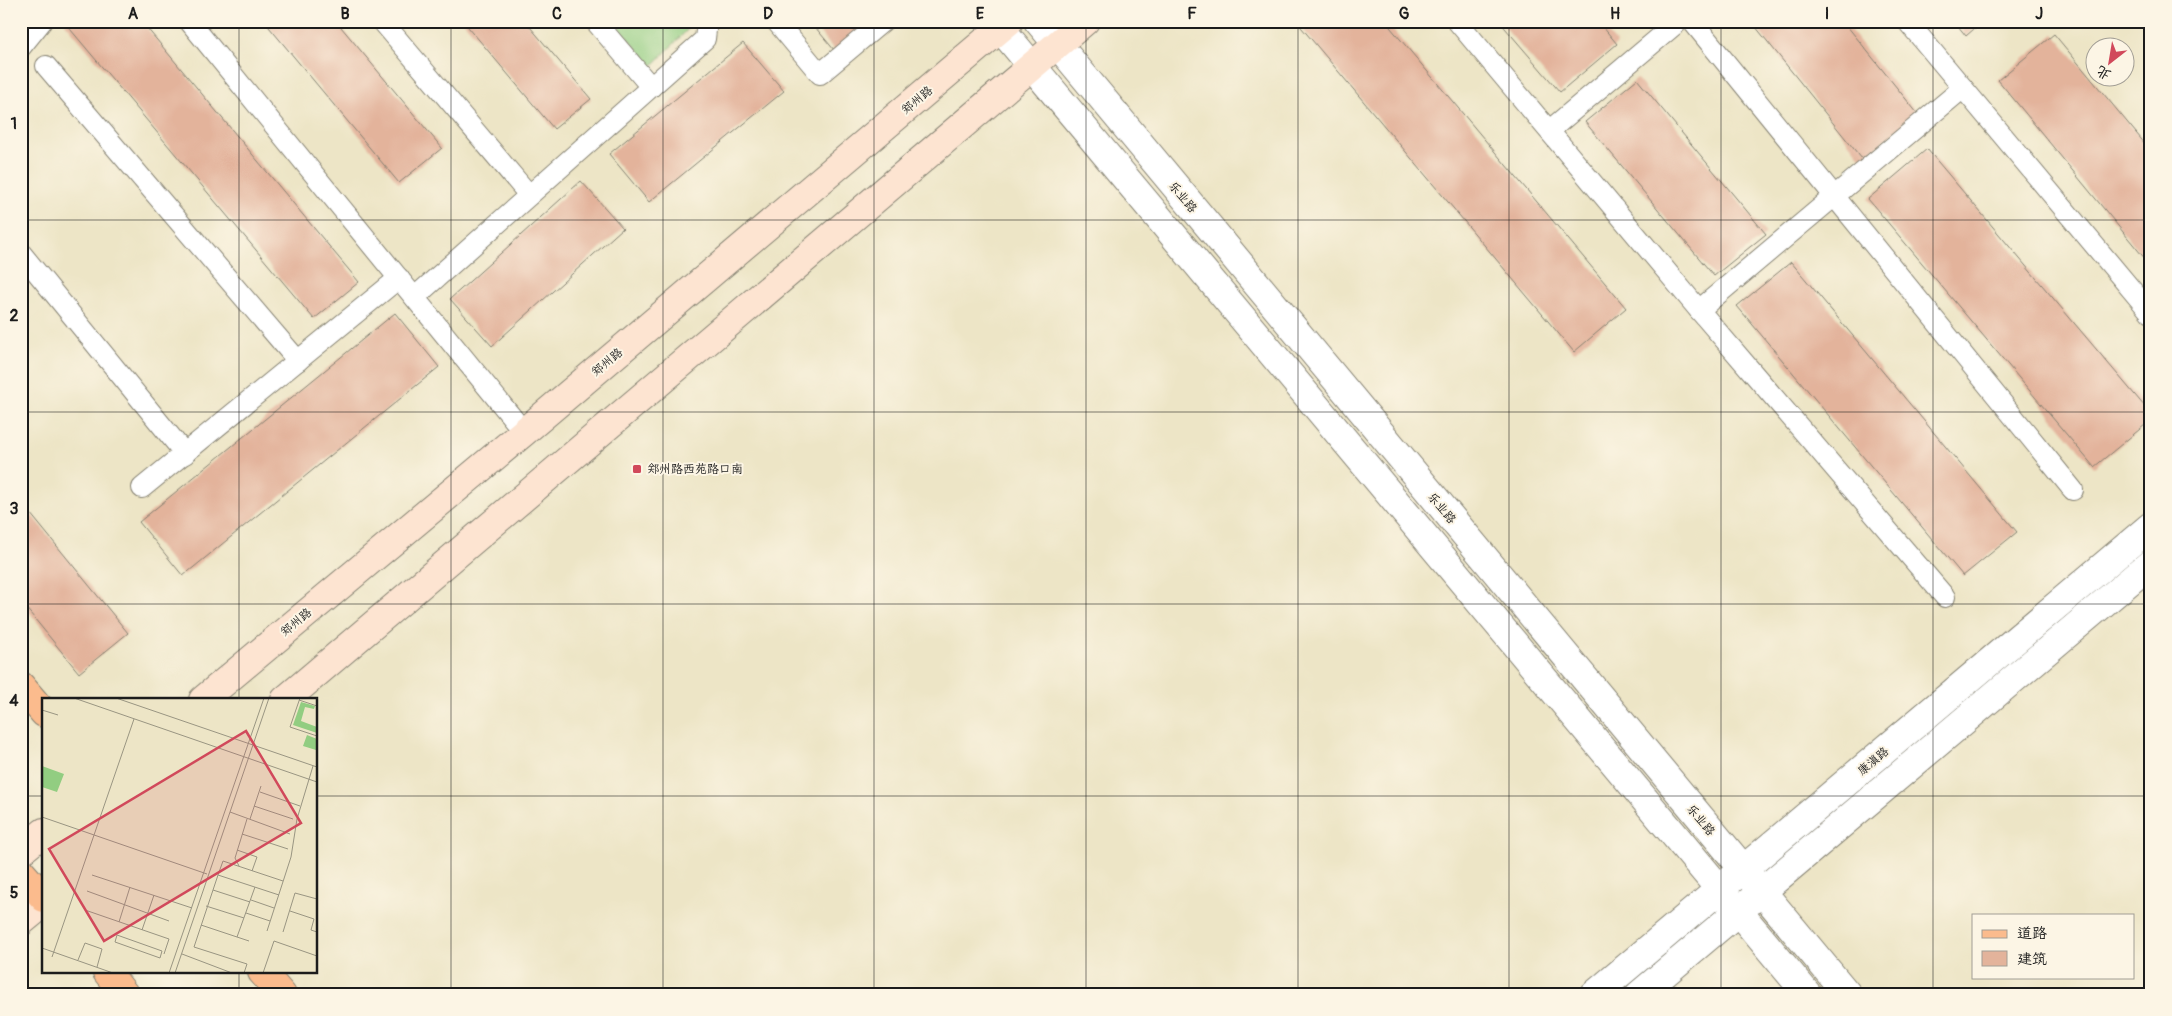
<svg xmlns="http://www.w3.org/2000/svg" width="2172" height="1016" viewBox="0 0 2172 1016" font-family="Pangolin,'LXGW WenKai TC',sans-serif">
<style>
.green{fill:#92cd81;stroke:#57744e}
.building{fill:#e3b39b}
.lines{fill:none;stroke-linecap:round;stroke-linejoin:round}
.lane-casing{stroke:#848071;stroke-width:22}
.street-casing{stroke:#848071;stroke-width:30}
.secondary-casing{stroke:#848071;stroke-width:30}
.primary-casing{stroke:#848071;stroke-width:30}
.lane{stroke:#fff;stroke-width:20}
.street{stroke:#fff;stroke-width:28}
.secondary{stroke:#fde4d1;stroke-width:28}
.primary{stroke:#fbbb8d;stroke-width:28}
.grid{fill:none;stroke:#1c1c1c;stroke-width:1;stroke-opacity:0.55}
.poi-dot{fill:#d1495b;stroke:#fcf5e5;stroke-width:2}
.labels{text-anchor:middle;stroke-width:4;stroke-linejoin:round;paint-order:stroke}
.street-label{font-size:12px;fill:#1c1c1c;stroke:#fcf5e5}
.poi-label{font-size:12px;fill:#1c1c1c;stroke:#fcf5e5;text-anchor:start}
.inset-road{fill:none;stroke:#999582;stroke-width:1}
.view{fill:#d1495b;fill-opacity:0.15;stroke:#d1495b;stroke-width:2.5}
.inset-edge{fill:none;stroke:#1c1c1c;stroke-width:2.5}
.neatline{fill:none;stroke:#1c1c1c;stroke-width:2}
.grid-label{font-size:16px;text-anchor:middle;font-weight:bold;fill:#1c1c1c}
</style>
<rect width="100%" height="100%" fill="#fcf5e5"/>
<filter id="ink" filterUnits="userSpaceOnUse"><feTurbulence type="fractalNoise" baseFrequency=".02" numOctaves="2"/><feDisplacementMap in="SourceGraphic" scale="10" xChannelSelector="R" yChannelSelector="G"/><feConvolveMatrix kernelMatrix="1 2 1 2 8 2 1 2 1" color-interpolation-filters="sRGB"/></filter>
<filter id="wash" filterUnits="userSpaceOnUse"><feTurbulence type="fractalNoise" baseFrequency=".0096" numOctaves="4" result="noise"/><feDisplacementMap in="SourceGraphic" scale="20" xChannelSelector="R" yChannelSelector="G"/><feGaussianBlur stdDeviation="1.12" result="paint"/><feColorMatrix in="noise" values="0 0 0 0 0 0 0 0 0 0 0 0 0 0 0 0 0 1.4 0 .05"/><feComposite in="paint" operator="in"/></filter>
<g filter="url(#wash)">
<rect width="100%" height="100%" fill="#ede5c6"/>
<!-- green -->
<path class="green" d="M 613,21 L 690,21 L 689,28 L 652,66 Z"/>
<g id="blocks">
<!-- building -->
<g class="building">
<path d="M 67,21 L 141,21 L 359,282 L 314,319 L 65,23 Z"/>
<path d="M 264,21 L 336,21 L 442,148 L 399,183 Z"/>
<path d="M 463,21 L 525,21 L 591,99 L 554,129 Z"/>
<path d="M 810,21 L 870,21 L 835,51 Z"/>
<path d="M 1296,21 L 1385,21 L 1626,308 L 1574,352 Z"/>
<path d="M 1499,21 L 1598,21 L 1617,44 L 1560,92 Z"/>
<path d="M 1751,21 L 1843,21 L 1918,114 L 1862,159 Z"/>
<path d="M 1954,21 L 1983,21 L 1966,36 Z"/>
<path d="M 2054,34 L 2151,151 L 2151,266 L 1998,80 Z"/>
<path d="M 743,43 L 784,91 L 649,202 L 609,154 Z"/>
<path d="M 1637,79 L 1766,234 L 1714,276 L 1585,122 Z"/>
<path d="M 1927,149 L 2151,414 L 2151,420 L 2094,467 L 1868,199 Z"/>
<path d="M 581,181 L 623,228 L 492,346 L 450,299 Z"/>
<path d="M 1791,262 L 2017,532 L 1963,576 L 1737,306 Z"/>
<path d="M 395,313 L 439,367 L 183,576 L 139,522 Z"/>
<path d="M 21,502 L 128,633 L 79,673 L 21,602 Z"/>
</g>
</g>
</g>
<g filter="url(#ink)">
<use href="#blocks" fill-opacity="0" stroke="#848071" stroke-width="1"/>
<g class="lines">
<defs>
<g id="lane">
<path d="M 189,21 L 524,432"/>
<path d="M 382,21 L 529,195"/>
<path d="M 595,21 L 651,87"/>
<path d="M 776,21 L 820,74 L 883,21"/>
<path d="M 1457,21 L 1699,310 L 1945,597"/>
<path d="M 1692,21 L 2073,490"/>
<path d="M 1907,21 L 2151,313"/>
<path d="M 21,47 L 42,21"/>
<path d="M 46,66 L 298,361"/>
<path d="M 1550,130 L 1679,21"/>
<path d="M 21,253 L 185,454"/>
<path d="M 415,297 L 705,39 L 707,21"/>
<path d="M 1699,310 L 1963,88"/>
<path d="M 142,488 L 399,278"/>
</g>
<g id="street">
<path d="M 1038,21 L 1848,995"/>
<path d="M 1001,29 L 1808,995"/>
<path d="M 1594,995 L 2151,526"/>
<path d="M 1639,995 L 2151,563"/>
</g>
<g id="secondary">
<path d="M 203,700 L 524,432 L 1009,21"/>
<path d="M 285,700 L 1085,21"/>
<path d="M 21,851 L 44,832"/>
<path d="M 21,922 L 44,903"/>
</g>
<g id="primary">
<path d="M 21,686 L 44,713"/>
<path d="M 21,872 L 44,898"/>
<path d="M 107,972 L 125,995"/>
<path d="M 262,972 L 282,995"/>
</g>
</defs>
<!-- lane casing -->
<use href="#lane" class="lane-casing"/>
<!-- street casing -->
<use href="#street" class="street-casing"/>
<!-- secondary casing -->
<use href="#secondary" class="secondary-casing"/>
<!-- primary casing -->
<use href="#primary" class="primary-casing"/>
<!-- lane -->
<use href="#lane" class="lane"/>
<!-- street -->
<use href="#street" class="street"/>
<!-- secondary -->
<use href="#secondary" class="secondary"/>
<!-- primary -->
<use href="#primary" class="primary"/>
</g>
</g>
<!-- grid -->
<path class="grid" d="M 239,21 L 239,700M 451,21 L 451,995M 663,21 L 663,995M 874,21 L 874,995M 1086,21 L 1086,995M 1298,21 L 1298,995M 1509,21 L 1509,995M 1721,21 L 1721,995M 1933,21 L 1933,995M 21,220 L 2151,220M 21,412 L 2151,412M 21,604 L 2151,604M 21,796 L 44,796M 316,796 L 2151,796M 239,972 L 239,995"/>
<!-- markers -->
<rect class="poi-dot" x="632" y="464" width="10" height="10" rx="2.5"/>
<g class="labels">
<!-- street labels -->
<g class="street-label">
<text transform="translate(917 100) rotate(-40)" y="4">郑州路</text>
<text transform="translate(1183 197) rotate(50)" y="4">乐业路</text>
<text transform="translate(607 362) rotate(-40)" y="4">郑州路</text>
<text transform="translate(1442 508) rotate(50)" y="4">乐业路</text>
<text transform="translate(296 622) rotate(-40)" y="4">郑州路</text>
<text transform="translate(1873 761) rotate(-40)" y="4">康滇路</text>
<text transform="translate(1701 820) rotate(50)" y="4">乐业路</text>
</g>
<!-- poi labels -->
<g class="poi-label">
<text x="647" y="473">郑州路西苑路口南</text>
</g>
</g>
<!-- overview -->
<g transform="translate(42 698)">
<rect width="275" height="275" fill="#ede5c6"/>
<path d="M 259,4 L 273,8 L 272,11 L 263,9 L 259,23 L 275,29 L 275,35 L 251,27 ZM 265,37 L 275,41 L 274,52 L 261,48 ZM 0,68 L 22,76 L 15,94 L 0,89 Z" fill="#92cd81"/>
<path class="inset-road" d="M 32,0 L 275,84M 74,0 L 275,69M 258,0 L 248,29 L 275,38M 257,2 L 275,8M 0,12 L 16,17M 218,94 L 258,108M 212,108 L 251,121M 188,114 L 248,136M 0,119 L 165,176M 208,121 L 219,88M 200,136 L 246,151M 195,152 L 215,159 L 210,173M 197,168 L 193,160 L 205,121M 50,177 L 150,210M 176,177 L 181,163 L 241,183M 171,192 L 208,204M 45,193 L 127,223M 209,202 L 232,210M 164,208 L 202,220M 43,212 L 127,241 L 122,256M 248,213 L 272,221 L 269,232 L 275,234M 204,215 L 228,223M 77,224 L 88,189M 159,227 L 207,243M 100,232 L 112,197M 225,233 L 249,159 L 255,121 L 271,68M 241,234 L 253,195 L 275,201M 75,237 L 120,253 L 118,260 L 73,244 ZM 195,239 L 213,189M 0,250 L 71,275M 140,256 L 190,275M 10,259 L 92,21M 36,262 L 43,245 L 60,251 L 55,269M 127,275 L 222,0M 133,275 L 227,0M 202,275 L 205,266 L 152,249 L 176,177 L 237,197M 221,275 L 232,243 L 275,258"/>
<path class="view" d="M 204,33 L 259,125 L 62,243 L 7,151 Z"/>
<rect width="275" height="275" class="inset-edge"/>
</g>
<!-- margin -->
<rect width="2172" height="1016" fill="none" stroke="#fcf5e5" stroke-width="55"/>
<!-- legend -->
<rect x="1972" y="914" width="162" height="65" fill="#fcf5e5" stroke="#a29e95"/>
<rect x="1982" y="930" width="25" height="8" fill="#fbbb8d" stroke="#a29e95"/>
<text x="2017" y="938" font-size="15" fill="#1c1c1c">道路</text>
<rect x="1982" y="951" width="25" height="15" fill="#e3b39b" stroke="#a29e95"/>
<text x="2017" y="964" font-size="15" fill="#1c1c1c">建筑</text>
<!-- north arrow -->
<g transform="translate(2110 62) rotate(211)"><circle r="24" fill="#fcf5e5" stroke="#a29e95"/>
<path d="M0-4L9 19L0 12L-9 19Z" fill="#d1495b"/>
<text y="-8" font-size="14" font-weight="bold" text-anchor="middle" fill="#1c1c1c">北</text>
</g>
<rect x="28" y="28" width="2116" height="960" class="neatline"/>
<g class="grid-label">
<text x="133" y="19">A</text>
<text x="345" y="19">B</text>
<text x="557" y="19">C</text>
<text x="768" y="19">D</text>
<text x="980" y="19">E</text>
<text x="1192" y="19">F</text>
<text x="1404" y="19">G</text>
<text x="1615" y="19">H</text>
<text x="1827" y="19">I</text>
<text x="2039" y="19">J</text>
<text x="14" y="129">1</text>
<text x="14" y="321">2</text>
<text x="14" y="514">3</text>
<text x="14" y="706">4</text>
<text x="14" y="898">5</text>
</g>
</svg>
